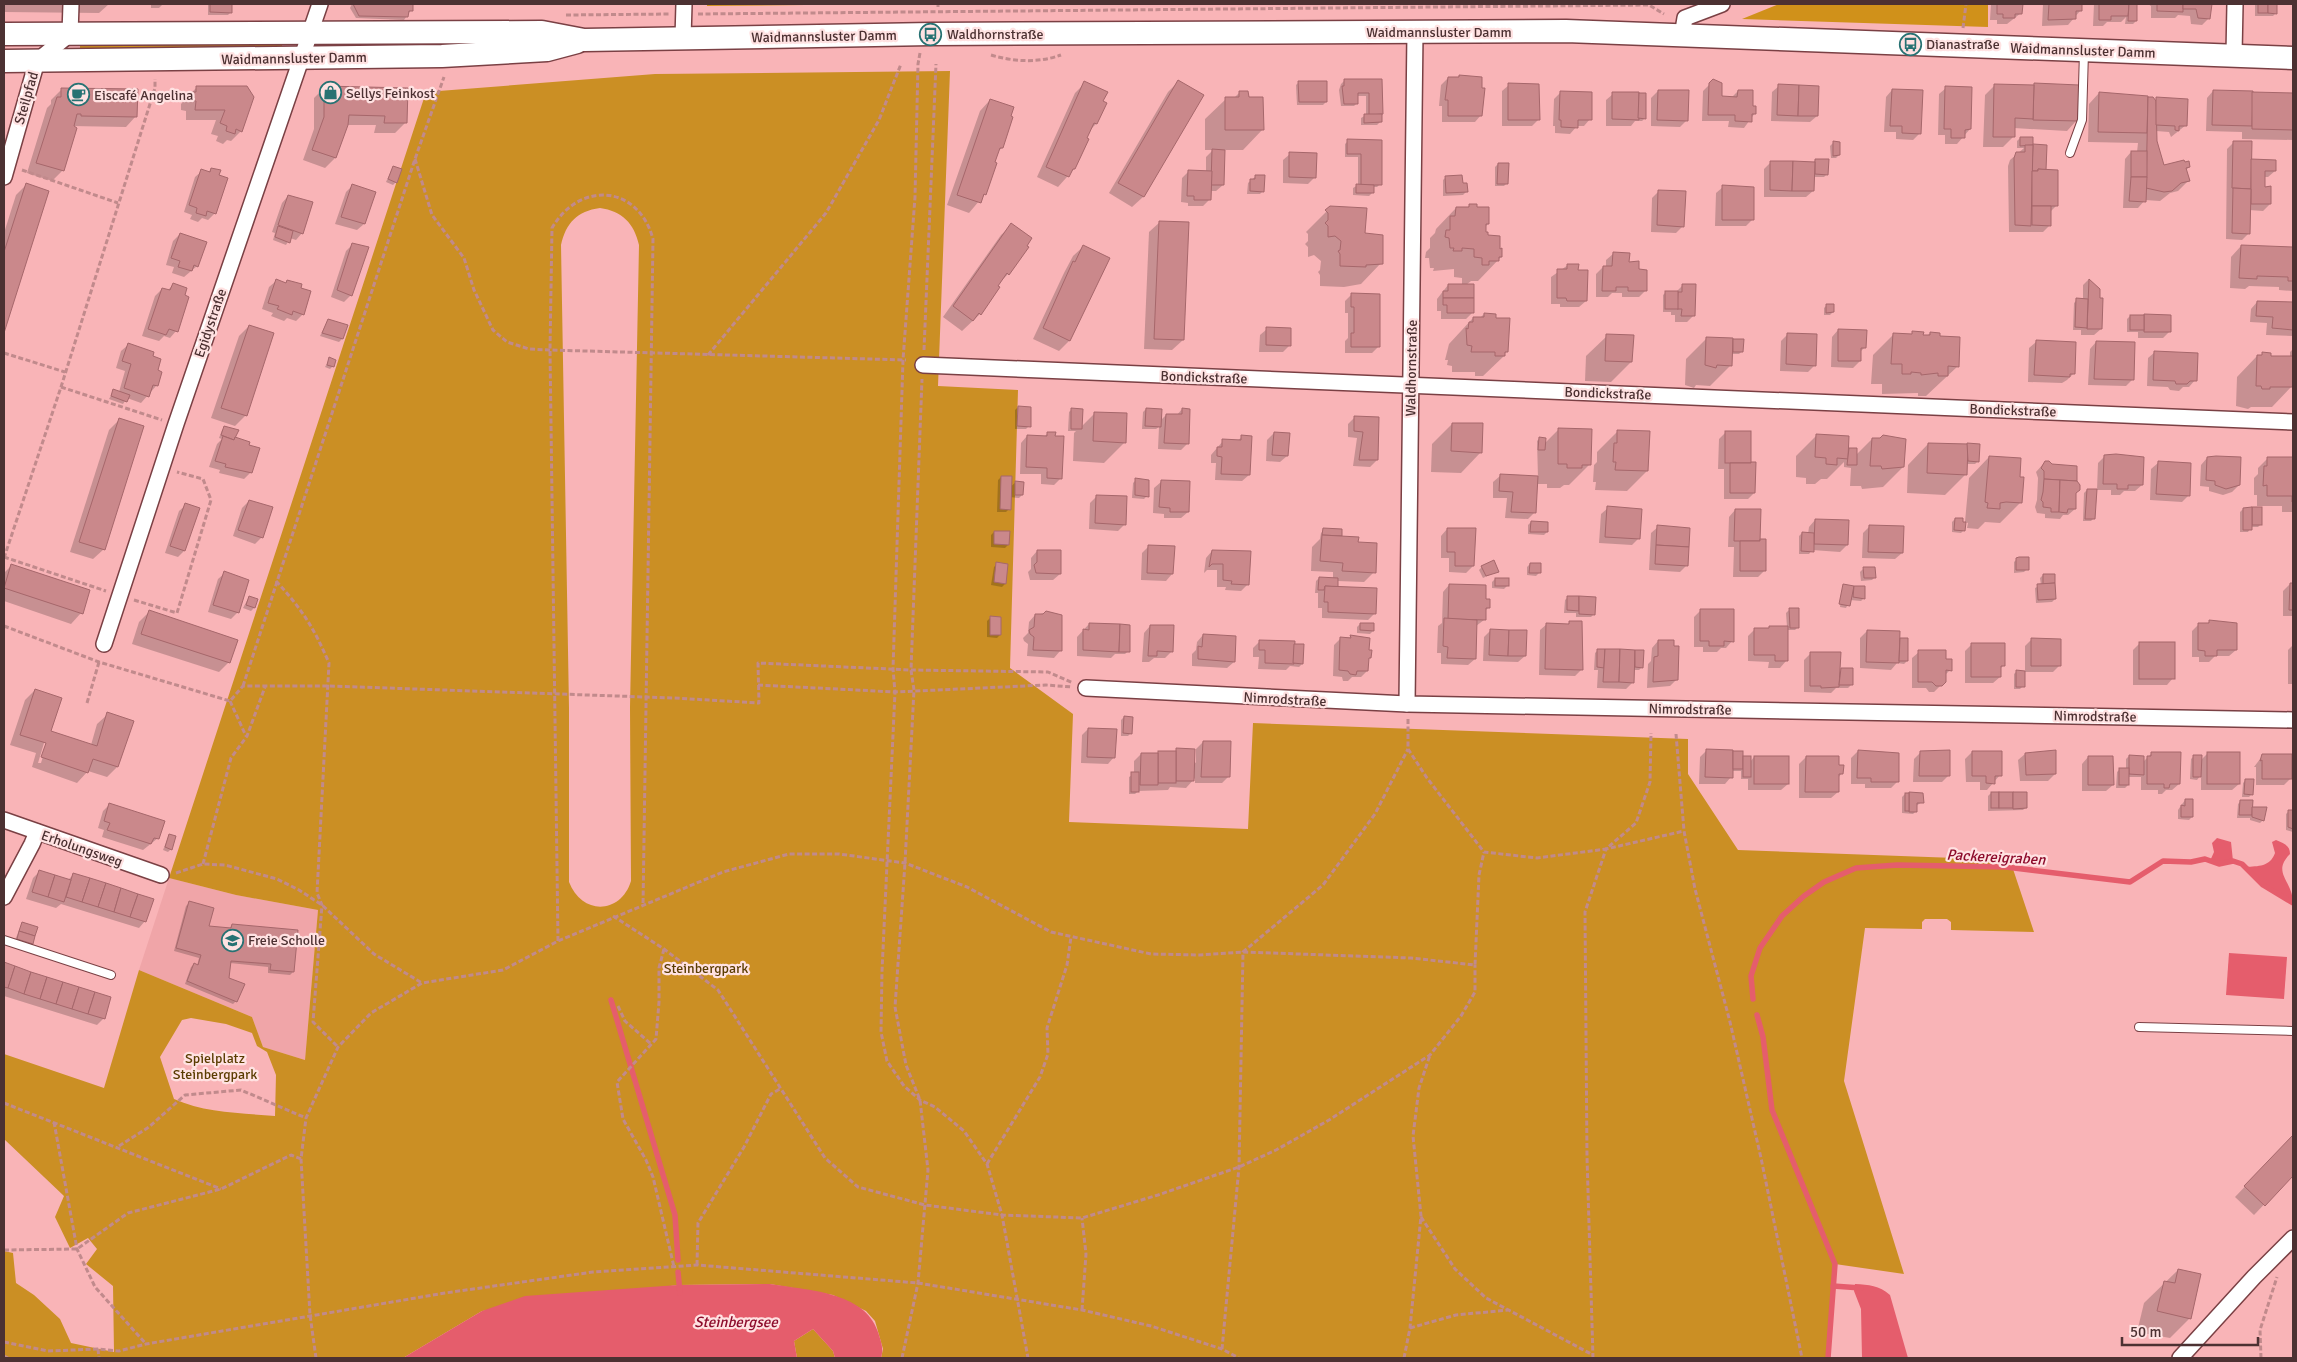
<svg xmlns="http://www.w3.org/2000/svg" width="2297" height="1362" viewBox="0 0 2297 1362" font-family="Signika,sans-serif">
<style>
.built{fill:#f0a5a8}
.green{fill:#d0911a}
.forest{fill:#cb8f24;fill-rule:evenodd}
.water{fill:#e55d6c}
.shadow{fill:#0003;fill-rule:evenodd}
.lines{fill:none;stroke-linecap:round;stroke-linejoin:round}
.stream{stroke:#e55d6c;stroke-width:5.5}
.building{fill:#ca888b;stroke:#a6676b}
.service-casing{stroke:#7a4044;stroke-width:10}
.minor-casing{stroke:#7a4044;stroke-width:18}
.secondary-casing{stroke:#7a4044;stroke-width:25}
.path{stroke:#c18a8c;stroke-width:3;stroke-dasharray:5 2.5;stroke-linecap:butt}
.service{stroke:#fff;stroke-width:8}
.minor{stroke:#fff;stroke-width:15}
.secondary{stroke:#fff;stroke-width:22}
.labels{text-anchor:middle;stroke-width:4.5;stroke-linejoin:round;paint-order:stroke}
.street-label{font-size:14px;fill:#4c3132;stroke:#ffe2e2}
.poi-label{font-size:14px;fill:#4c3132;stroke:#ffe2e2;text-anchor:start}
.park-label{font-size:14px;fill:#5a3c01;stroke:#ffe2e2}
.water-label{font-size:15px;font-style:italic;fill:#8d0c2c;stroke:#ffe2e2}
</style>
<rect width="100%" height="100%" fill="#f9b4b7"/>
<!-- built -->
<path class="built" d="M 169,878 L 236,895 L 318,910 L 305,1060 L 263,1047 L 252,1017 L 139,970 Z"/>
<!-- green -->
<g class="green">
<path d="M 707,4 L 893,4 L 707,6 Z"/>
<path d="M 1779,4 L 1988,4 L 1988,27 L 1742,19 Z"/>
<path d="M 80,42 L 282,42 L 282,52 L 80,53 Z"/>
</g>
<!-- forest -->
<g class="forest">
<path d="M 950,71 L 938,386 L 1018,390 L 1010,668 L 1073,714 L 1069,822 L 1248,829 L 1253,723 L 1688,739 L 1688,774 L 1738,850 L 2010,860 L 2034,932 L 1951,930 L 1951,922 L 1947,919 L 1925,919 L 1922,922 L 1922,929 L 1865,928 L 1844,1081 L 1904,1274 L 1835,1264 L 1828,1358 L 881,1358 L 883,1349 L 875,1321 L 866,1311 L 833,1295 L 770,1284 L 678,1285 L 482,1311 L 403,1358 L 4,1358 L 4,1251 L 13,1253 L 16,1283 L 34,1295 L 60,1319 L 71,1343 L 114,1352 L 113,1286 L 86,1264 L 97,1249 L 88,1238 L 70,1248 L 55,1217 L 64,1196 L 4,1139 L 4,1054 L 104,1088 L 139,970 L 252,1017 L 263,1047 L 305,1060 L 318,910 L 236,895 L 169,878 L 426,92 L 655,74 ZM 600,208 C 622,211 634,223 639,245 L 630,707 L 631,881 C 621,914 582,916 569,882 L 569,708 L 561,245 C 566,223 577,211 600,208 ZM 191,1018 L 226,1024 L 252,1033 L 257,1046 L 267,1052 L 276,1075 L 275,1116 C 241,1113 205,1113 174,1099 L 160,1057 L 182,1020 Z"/>
<path d="M 813,1329 L 833,1351 L 835,1358 L 797,1358 L 794,1341 Z"/>
</g>
<!-- water -->
<g class="water">
<path d="M 2217,838 L 2231,842 L 2233,861 L 2219,864 L 2210,861 L 2214,852 L 2212,843 Z"/>
<path d="M 2276,840 C 2283,843 2290,845 2290,854 C 2271,873 2293,881 2293,903 L 2263,885 L 2246,867 C 2258,866 2270,867 2275,853 L 2272,842 Z"/>
<path d="M 2229,953 L 2287,957 L 2284,999 L 2226,995 Z"/>
<path d="M 770,1284 C 805,1290 865,1291 878,1332 C 881,1342 884,1348 881,1358 L 835,1358 L 833,1351 L 813,1329 L 794,1341 L 797,1358 L 403,1358 L 482,1311 L 525,1296 L 678,1285 Z"/>
<path d="M 1855,1284 C 1869,1285 1879,1285 1890,1295 L 1908,1358 L 1862,1358 L 1861,1309 L 1854,1291 Z"/>
</g>
<!-- shadow -->
<g class="shadow">
<path d="M 4,4 L 109,4 L 99,13 L 4,12 Z"/>
<path d="M 151,4 L 162,4 L 162,5 L 159,8 L 151,8 Z"/>
<path d="M 208,4 L 231,4 L 231,12 L 228,15 L 208,15 Z"/>
<path d="M 352,4 L 411,4 L 411,10 L 404,20 L 356,18 L 350,8 Z"/>
<path d="M 1991,4 L 2021,4 L 2021,13 L 2007,24 L 1997,24 L 1997,20 L 1990,20 Z"/>
<path d="M 2043,4 L 2081,4 L 2080,11 L 2068,25 L 2042,26 Z"/>
<path d="M 2094,4 L 2127,4 L 2127,6 L 2129,4 L 2136,21 L 2133,24 L 2125,24 L 2126,17 L 2121,22 L 2107,22 L 2103,26 L 2093,26 Z"/>
<path d="M 2148,4 L 2209,4 L 2209,18 L 2202,25 L 2191,24 L 2190,16 L 2178,15 L 2175,18 L 2151,18 L 2151,6 Z"/>
<path d="M 2255,4 L 2276,4 L 2276,13 L 2273,16 L 2255,16 Z"/>
<path d="M 1459,76 L 1481,115 L 1475,122 L 1442,122 L 1442,106 L 1439,106 L 1441,85 L 1448,78 L 1457,78 Z"/>
<path d="M 1381,80 L 1380,122 L 1377,125 L 1361,125 L 1361,118 L 1366,115 L 1366,96 L 1357,96 L 1357,103 L 1354,106 L 1341,106 L 1339,90 L 1341,84 L 1344,81 Z"/>
<path d="M 1178,82 L 1202,96 L 1143,197 L 1132,207 L 1109,193 L 1168,92 Z"/>
<path d="M 1299,82 L 1326,102 L 1323,105 L 1297,105 L 1296,85 Z"/>
<path d="M 1085,83 L 1102,102 L 1096,124 L 1088,132 L 1074,169 L 1058,187 L 1037,177 L 1075,93 Z"/>
<path d="M 1710,84 L 1721,97 L 1731,98 L 1738,91 L 1751,107 L 1755,113 L 1744,128 L 1728,127 L 1729,121 L 1702,121 L 1703,91 Z"/>
<path d="M 1509,85 L 1538,120 L 1532,126 L 1502,126 L 1502,91 Z"/>
<path d="M 1995,85 L 2077,120 L 2067,131 L 2014,128 L 2013,137 L 2003,147 L 1983,147 L 1985,95 Z"/>
<path d="M 1779,86 L 1817,116 L 1810,122 L 1771,121 L 1772,92 Z"/>
<path d="M 197,87 L 246,87 L 241,131 L 231,141 L 227,140 L 223,144 L 216,141 L 218,136 L 211,134 L 216,120 L 186,120 L 186,111 L 181,110 L 181,104 Z"/>
<path d="M 324,88 L 405,123 L 395,133 L 374,133 L 376,125 L 347,125 L 335,158 L 325,168 L 303,160 L 314,129 L 314,98 Z"/>
<path d="M 1946,88 L 1970,129 L 1957,144 L 1945,144 L 1945,135 L 1938,135 L 1939,94 Z"/>
<path d="M 62,89 L 136,116 L 126,127 L 71,126 L 76,128 L 62,171 L 52,181 L 27,173 L 47,108 L 51,104 L 51,100 Z"/>
<path d="M 1892,90 L 1920,133 L 1913,140 L 1896,139 L 1896,132 L 1884,132 L 1886,97 Z"/>
<path d="M 1658,91 L 1687,120 L 1680,127 L 1651,126 L 1651,98 Z"/>
<path d="M 2213,91 L 2293,94 L 2293,140 L 2242,139 L 2242,132 L 2206,131 L 2207,98 Z"/>
<path d="M 1240,92 L 1249,99 L 1263,129 L 1243,150 L 1224,150 L 1223,185 L 1216,191 L 1210,191 L 1209,200 L 1203,206 L 1188,206 L 1188,203 L 1181,202 L 1182,178 L 1189,171 L 1206,172 L 1206,157 L 1213,150 L 1205,150 L 1205,119 L 1226,99 L 1233,99 Z"/>
<path d="M 1560,93 L 1590,119 L 1584,126 L 1577,126 L 1570,134 L 1555,133 L 1555,126 L 1553,126 L 1554,99 Z"/>
<path d="M 2099,93 L 2148,97 L 2155,101 L 2157,99 L 2186,125 L 2171,137 L 2169,132 L 2156,131 L 2156,141 L 2164,166 L 2189,167 L 2186,170 L 2188,181 L 2178,191 L 2170,193 L 2160,201 L 2145,200 L 2138,208 L 2123,208 L 2125,159 L 2131,152 L 2137,152 L 2138,143 L 2088,142 L 2089,104 Z"/>
<path d="M 1613,94 L 1645,118 L 1642,121 L 1635,121 L 1631,126 L 1606,126 L 1606,100 Z"/>
<path d="M 990,100 L 1002,148 L 997,152 L 985,194 L 969,213 L 947,205 L 980,111 Z"/>
<path d="M 2020,138 L 2032,145 L 2045,168 L 2057,205 L 2050,212 L 2050,225 L 2043,232 L 2009,232 L 2008,166 L 2010,160 L 2024,148 L 2017,148 L 2017,141 Z"/>
<path d="M 1348,141 L 1381,141 L 1380,184 L 1377,187 L 1372,187 L 1372,193 L 1369,196 L 1353,195 L 1353,188 L 1358,185 L 1358,157 L 1345,157 L 1345,144 Z"/>
<path d="M 1833,143 L 1839,155 L 1836,158 L 1831,158 L 1830,146 Z"/>
<path d="M 2233,143 L 2250,161 L 2275,171 L 2268,177 L 2264,177 L 2264,188 L 2270,204 L 2263,211 L 2249,210 L 2249,233 L 2242,240 L 2226,239 L 2227,149 Z"/>
<path d="M 1290,154 L 1315,177 L 1308,184 L 1283,183 L 1283,160 Z"/>
<path d="M 1815,160 L 1827,174 L 1824,177 L 1813,177 L 1813,191 L 1806,197 L 1764,197 L 1764,169 L 1771,162 L 1813,163 Z"/>
<path d="M 1498,164 L 1507,183 L 1504,186 L 1495,186 L 1495,167 Z"/>
<path d="M 393,167 L 396,182 L 393,185 L 386,182 Z"/>
<path d="M 211,169 L 218,176 L 215,213 L 208,220 L 202,218 L 198,222 L 190,219 L 192,215 L 184,212 L 195,177 L 202,171 L 208,173 Z"/>
<path d="M 1256,176 L 1263,191 L 1260,194 L 1247,194 L 1248,183 Z"/>
<path d="M 1446,177 L 1462,184 L 1466,192 L 1463,195 L 1443,196 L 1443,180 Z"/>
<path d="M 26,185 L 48,192 L 4,329 L 4,233 L 16,195 Z"/>
<path d="M 353,185 L 374,193 L 364,224 L 357,230 L 335,224 L 346,192 Z"/>
<path d="M 1723,187 L 1752,220 L 1746,226 L 1715,226 L 1716,193 Z"/>
<path d="M 1659,191 L 1683,226 L 1676,233 L 1651,232 L 1652,198 Z"/>
<path d="M 288,196 L 302,233 L 296,240 L 290,238 L 286,245 L 273,240 L 275,233 L 272,232 L 282,203 Z"/>
<path d="M 1470,205 L 1488,224 L 1485,227 L 1485,233 L 1501,257 L 1478,281 L 1471,281 L 1466,285 L 1472,313 L 1466,319 L 1441,319 L 1441,311 L 1437,311 L 1437,299 L 1448,285 L 1462,285 L 1462,278 L 1454,277 L 1454,269 L 1433,271 L 1434,268 L 1430,268 L 1429,258 L 1425,258 L 1426,252 L 1430,248 L 1430,238 L 1435,233 L 1436,229 L 1456,208 L 1467,208 Z"/>
<path d="M 1331,207 L 1363,234 L 1381,263 L 1361,284 L 1344,287 L 1320,286 L 1320,275 L 1318,272 L 1320,270 L 1321,261 L 1314,255 L 1308,257 L 1308,247 L 1305,244 L 1308,241 L 1308,234 L 1306,232 Z"/>
<path d="M 1160,222 L 1183,340 L 1172,350 L 1144,349 L 1149,232 Z"/>
<path d="M 1012,225 L 1008,274 L 996,286 L 980,314 L 962,331 L 943,317 L 1001,235 Z"/>
<path d="M 180,234 L 197,266 L 184,277 L 172,273 L 174,267 L 166,265 L 173,241 Z"/>
<path d="M 353,244 L 351,295 L 344,302 L 331,297 L 346,251 Z"/>
<path d="M 1084,246 L 1109,258 L 1069,341 L 1059,351 L 1033,339 L 1064,273 L 1073,256 Z"/>
<path d="M 2241,246 L 2293,249 L 2293,291 L 2279,290 L 2279,287 L 2249,286 L 2245,289 L 2230,288 L 2231,257 Z"/>
<path d="M 1613,254 L 1638,271 L 1645,291 L 1639,297 L 1622,297 L 1622,293 L 1612,293 L 1608,297 L 1596,297 L 1596,274 L 1603,267 L 1606,267 L 1606,260 Z"/>
<path d="M 1568,265 L 1577,271 L 1586,301 L 1579,307 L 1560,307 L 1560,304 L 1551,304 L 1551,277 Z"/>
<path d="M 2089,279 L 2101,329 L 2094,335 L 2081,335 L 2081,330 L 2073,330 L 2074,303 L 2077,300 L 2083,300 L 2083,285 Z"/>
<path d="M 276,281 L 285,284 L 288,281 L 303,314 L 296,321 L 287,318 L 284,321 L 271,316 L 273,313 L 262,309 L 269,287 Z"/>
<path d="M 173,285 L 176,331 L 170,338 L 164,336 L 159,341 L 142,336 L 155,296 L 162,289 L 167,291 Z"/>
<path d="M 1682,286 L 1694,315 L 1687,322 L 1675,322 L 1675,315 L 1671,315 L 1671,312 L 1663,312 L 1663,295 L 1666,292 L 1676,292 Z"/>
<path d="M 1352,294 L 1378,347 L 1372,353 L 1345,353 L 1345,341 L 1348,338 L 1348,313 L 1345,313 L 1345,301 Z"/>
<path d="M 2257,302 L 2293,304 L 2293,336 L 2266,335 L 2267,323 L 2250,322 L 2251,309 Z"/>
<path d="M 1827,305 L 1833,312 L 1830,315 L 1824,315 L 1824,308 Z"/>
<path d="M 1484,314 L 1495,319 L 1506,351 L 1504,356 L 1483,376 L 1475,376 L 1475,372 L 1452,372 L 1452,366 L 1447,365 L 1448,360 L 1445,360 L 1449,344 L 1473,318 L 1480,318 Z"/>
<path d="M 2130,316 L 2170,331 L 2163,338 L 2138,338 L 2138,332 L 2127,332 L 2127,319 Z"/>
<path d="M 328,320 L 342,339 L 339,342 L 320,336 Z"/>
<path d="M 249,326 L 246,415 L 235,426 L 211,418 L 239,336 Z"/>
<path d="M 1267,329 L 1289,346 L 1283,352 L 1259,352 L 1260,335 Z"/>
<path d="M 1838,330 L 1865,347 L 1860,352 L 1860,361 L 1853,368 L 1831,367 L 1832,337 Z"/>
<path d="M 1913,333 L 1922,336 L 1927,336 L 1930,333 L 1939,337 L 1958,366 L 1926,396 L 1918,396 L 1918,393 L 1882,394 L 1882,384 L 1871,384 L 1873,355 L 1893,335 L 1910,336 Z"/>
<path d="M 1788,334 L 1815,365 L 1808,372 L 1780,371 L 1781,341 Z"/>
<path d="M 1607,336 L 1631,362 L 1611,382 L 1585,381 L 1586,356 Z"/>
<path d="M 1706,339 L 1742,340 L 1742,351 L 1739,354 L 1731,354 L 1731,365 L 1710,386 L 1696,385 L 1694,388 L 1685,385 L 1686,359 Z"/>
<path d="M 2036,342 L 2073,374 L 2067,380 L 2062,383 L 2028,382 L 2029,348 Z"/>
<path d="M 2096,342 L 2132,380 L 2126,386 L 2088,385 L 2090,349 Z"/>
<path d="M 128,345 L 151,357 L 156,371 L 161,373 L 156,386 L 141,403 L 127,398 L 123,404 L 109,399 L 114,390 L 119,392 L 125,371 L 116,368 L 121,351 Z"/>
<path d="M 2293,349 L 2292,386 L 2272,407 L 2251,407 L 2248,409 L 2236,406 L 2237,377 L 2257,356 L 2290,357 L 2290,352 Z"/>
<path d="M 2155,352 L 2195,380 L 2189,387 L 2183,387 L 2179,391 L 2170,390 L 2168,387 L 2147,386 L 2148,358 Z"/>
<path d="M 330,358 L 333,366 L 330,369 L 325,367 Z"/>
<path d="M 1018,407 L 1029,426 L 1026,429 L 1015,429 L 1015,410 Z"/>
<path d="M 1072,409 L 1081,427 L 1095,413 L 1125,442 L 1104,463 L 1073,461 L 1074,433 L 1076,431 L 1068,431 L 1069,412 Z"/>
<path d="M 1146,409 L 1160,421 L 1166,415 L 1177,415 L 1182,409 L 1188,443 L 1181,450 L 1158,449 L 1159,427 L 1156,429 L 1142,429 L 1143,412 Z"/>
<path d="M 1355,417 L 1377,418 L 1377,460 L 1370,467 L 1353,466 L 1357,438 L 1348,437 L 1348,424 Z"/>
<path d="M 120,419 L 104,549 L 93,559 L 70,552 L 109,430 Z"/>
<path d="M 1452,424 L 1481,452 L 1461,473 L 1431,472 L 1432,444 Z"/>
<path d="M 225,427 L 234,438 L 251,472 L 244,479 L 219,473 L 220,470 L 209,467 L 217,444 L 222,439 L 219,438 L 222,430 Z"/>
<path d="M 1559,429 L 1590,464 L 1569,485 L 1564,485 L 1560,488 L 1547,488 L 1547,484 L 1536,484 L 1535,512 L 1528,519 L 1505,518 L 1507,498 L 1493,498 L 1493,482 L 1500,476 L 1538,478 L 1537,441 L 1539,439 L 1544,444 Z"/>
<path d="M 1618,431 L 1647,471 L 1627,491 L 1595,490 L 1596,482 L 1593,482 L 1594,465 L 1597,462 L 1597,452 Z"/>
<path d="M 1726,432 L 1749,463 L 1754,493 L 1748,499 L 1724,499 L 1724,469 L 1718,469 L 1719,439 Z"/>
<path d="M 1048,433 L 1054,437 L 1061,478 L 1054,485 L 1041,484 L 1041,474 L 1020,474 L 1021,443 L 1027,436 L 1044,437 Z"/>
<path d="M 1274,433 L 1287,456 L 1280,462 L 1266,461 L 1267,440 Z"/>
<path d="M 1817,435 L 1847,449 L 1856,449 L 1856,455 L 1872,439 L 1903,467 L 1883,487 L 1862,489 L 1861,486 L 1850,486 L 1851,468 L 1844,467 L 1844,462 L 1827,479 L 1821,479 L 1815,484 L 1806,484 L 1806,478 L 1796,477 L 1796,456 Z"/>
<path d="M 1242,437 L 1249,475 L 1242,481 L 1215,480 L 1216,463 L 1211,463 L 1211,455 L 1223,441 L 1237,441 Z"/>
<path d="M 1928,444 L 1968,446 L 1978,461 L 1975,464 L 1966,464 L 1966,474 L 1945,495 L 1907,493 L 1908,465 Z"/>
<path d="M 2105,456 L 2142,485 L 2135,491 L 2124,491 L 2120,495 L 2111,495 L 2111,490 L 2097,490 L 2098,463 Z"/>
<path d="M 1989,457 L 2019,478 L 2021,502 L 2000,523 L 1985,522 L 1978,529 L 1967,528 L 1968,523 L 1965,522 L 1969,478 Z"/>
<path d="M 2207,458 L 2239,485 L 2232,492 L 2223,495 L 2209,491 L 2209,487 L 2200,486 L 2201,465 Z"/>
<path d="M 2268,458 L 2293,458 L 2293,512 L 2282,512 L 2282,506 L 2257,506 L 2257,495 L 2254,495 L 2254,478 L 2258,474 L 2258,468 Z"/>
<path d="M 2045,462 L 2052,466 L 2076,467 L 2075,509 L 2068,515 L 2063,515 L 2060,519 L 2045,518 L 2045,514 L 2037,513 L 2035,507 L 2037,500 L 2038,478 L 2036,472 Z"/>
<path d="M 2158,463 L 2189,495 L 2182,502 L 2150,500 L 2151,469 Z"/>
<path d="M 1001,477 L 1010,487 L 1016,482 L 1022,495 L 1019,498 L 1010,497 L 1009,509 L 1006,512 L 997,512 L 998,480 Z"/>
<path d="M 1136,480 L 1147,496 L 1144,499 L 1132,498 L 1133,483 Z"/>
<path d="M 1161,482 L 1188,512 L 1181,518 L 1164,518 L 1164,514 L 1153,513 L 1154,488 Z"/>
<path d="M 2087,490 L 2094,518 L 2091,521 L 2083,521 L 2084,493 Z"/>
<path d="M 1097,496 L 1125,524 L 1118,531 L 1089,529 L 1090,503 Z"/>
<path d="M 249,501 L 262,537 L 255,544 L 233,536 L 242,508 Z"/>
<path d="M 186,505 L 184,551 L 178,557 L 165,553 L 179,511 Z"/>
<path d="M 1608,508 L 1639,538 L 1632,545 L 1599,543 L 1601,514 Z"/>
<path d="M 2243,509 L 2261,524 L 2258,527 L 2251,527 L 2248,532 L 2240,532 L 2240,512 Z"/>
<path d="M 1735,510 L 1759,540 L 1764,571 L 1758,577 L 1733,577 L 1734,547 L 1728,547 L 1729,517 Z"/>
<path d="M 1955,519 L 1964,530 L 1961,533 L 1952,532 L 1952,522 Z"/>
<path d="M 1815,520 L 1847,545 L 1840,552 L 1812,550 L 1809,554 L 1799,554 L 1799,536 L 1802,533 L 1808,534 L 1809,527 Z"/>
<path d="M 1531,522 L 1547,532 L 1544,535 L 1528,534 L 1528,525 Z"/>
<path d="M 1870,526 L 1902,553 L 1895,559 L 1862,558 L 1863,533 Z"/>
<path d="M 1658,527 L 1686,566 L 1680,572 L 1649,570 L 1651,533 Z"/>
<path d="M 1447,529 L 1473,566 L 1466,573 L 1449,572 L 1449,558 L 1441,558 L 1441,536 Z"/>
<path d="M 1324,530 L 1341,531 L 1341,537 L 1357,543 L 1374,572 L 1364,582 L 1337,581 L 1336,588 L 1375,613 L 1368,620 L 1322,618 L 1322,608 L 1318,608 L 1318,593 L 1315,593 L 1316,581 L 1319,578 L 1333,579 L 1333,572 L 1311,571 L 1312,547 L 1320,539 L 1321,533 Z"/>
<path d="M 994,532 L 1008,545 L 1005,548 L 991,547 L 991,535 Z"/>
<path d="M 1149,546 L 1172,574 L 1166,581 L 1141,580 L 1142,553 Z"/>
<path d="M 1037,551 L 1060,574 L 1053,580 L 1030,580 L 1028,572 L 1031,569 L 1031,558 Z"/>
<path d="M 1212,551 L 1248,584 L 1241,591 L 1225,590 L 1226,587 L 1217,587 L 1217,570 L 1207,570 L 1204,573 L 1206,558 Z"/>
<path d="M 2017,559 L 2027,569 L 2024,572 L 2014,573 L 2014,562 Z"/>
<path d="M 997,564 L 1005,584 L 1002,587 L 991,585 L 994,567 Z"/>
<path d="M 1530,564 L 1539,573 L 1536,576 L 1527,575 L 1527,567 Z"/>
<path d="M 12,565 L 81,613 L 71,624 L 4,601 L 4,573 Z"/>
<path d="M 1482,567 L 1498,571 L 1483,578 L 1479,570 Z"/>
<path d="M 1863,569 L 1875,577 L 1872,580 L 1861,581 L 1860,572 Z"/>
<path d="M 225,573 L 248,581 L 237,613 L 231,619 L 208,612 L 218,579 Z"/>
<path d="M 2043,575 L 2055,599 L 2052,602 L 2036,603 L 2035,588 L 2041,585 L 2040,578 Z"/>
<path d="M 1495,579 L 1507,586 L 1504,589 L 1492,588 L 1492,582 Z"/>
<path d="M 2290,584 L 2293,584 L 2293,616 L 2283,616 L 2283,591 Z"/>
<path d="M 1449,585 L 1484,600 L 1488,608 L 1484,612 L 1484,620 L 1476,626 L 1475,659 L 1468,665 L 1441,664 L 1441,653 L 1437,653 L 1438,626 L 1442,623 L 1443,592 Z"/>
<path d="M 1843,586 L 1864,587 L 1864,598 L 1861,601 L 1850,600 L 1846,608 L 1840,607 Z"/>
<path d="M 249,597 L 254,608 L 251,611 L 243,608 Z"/>
<path d="M 1568,597 L 1594,614 L 1591,617 L 1576,617 L 1576,613 L 1564,613 L 1565,600 Z"/>
<path d="M 1701,610 L 1732,641 L 1726,648 L 1721,648 L 1717,652 L 1703,652 L 1703,647 L 1694,647 L 1694,617 Z"/>
<path d="M 1789,610 L 1798,627 L 1795,630 L 1786,630 L 1786,661 L 1780,668 L 1768,668 L 1769,662 L 1748,661 L 1748,636 L 1755,629 L 1787,627 L 1786,613 Z"/>
<path d="M 149,612 L 229,662 L 219,672 L 132,644 L 139,622 Z"/>
<path d="M 1050,612 L 1061,616 L 1060,651 L 1054,658 L 1027,656 L 1028,644 L 1024,641 L 1023,638 L 1028,633 L 1029,622 L 1035,615 Z"/>
<path d="M 990,618 L 1000,635 L 997,638 L 987,637 L 987,621 Z"/>
<path d="M 1570,622 L 1582,669 L 1575,676 L 1539,675 L 1540,630 L 1547,624 L 1567,625 Z"/>
<path d="M 2209,622 L 2236,650 L 2229,656 L 2215,656 L 2209,662 L 2199,662 L 2199,657 L 2192,657 L 2192,631 L 2199,624 L 2207,624 Z"/>
<path d="M 1089,624 L 1128,651 L 1125,654 L 1115,654 L 1111,658 L 1077,656 L 1077,637 Z"/>
<path d="M 1360,624 L 1373,631 L 1370,634 L 1357,633 L 1357,627 Z"/>
<path d="M 1150,626 L 1172,651 L 1165,658 L 1154,658 L 1149,662 L 1142,662 L 1144,633 Z"/>
<path d="M 1491,630 L 1525,656 L 1518,662 L 1483,661 L 1484,637 Z"/>
<path d="M 1867,631 L 1898,642 L 1900,640 L 1907,661 L 1904,664 L 1897,663 L 1891,670 L 1860,668 L 1860,638 Z"/>
<path d="M 1203,635 L 1234,662 L 1227,668 L 1192,666 L 1192,654 L 1196,650 L 1197,642 Z"/>
<path d="M 1358,637 L 1370,657 L 1368,660 L 1367,671 L 1361,677 L 1352,677 L 1348,681 L 1343,681 L 1342,677 L 1333,676 L 1334,645 L 1341,638 Z"/>
<path d="M 2031,640 L 2060,665 L 2053,672 L 2025,672 L 2025,646 Z"/>
<path d="M 1260,641 L 1302,664 L 1299,667 L 1290,666 L 1286,670 L 1258,669 L 1259,657 L 1253,657 L 1253,648 Z"/>
<path d="M 1658,641 L 1677,679 L 1670,686 L 1647,688 L 1648,664 L 1651,661 L 1652,648 Z"/>
<path d="M 2140,643 L 2173,678 L 2167,685 L 2133,685 L 2133,650 Z"/>
<path d="M 1972,644 L 2004,665 L 2000,669 L 2000,677 L 1993,683 L 1965,683 L 1965,651 Z"/>
<path d="M 2293,645 L 2293,684 L 2288,684 L 2288,650 Z"/>
<path d="M 1598,650 L 1642,651 L 1642,667 L 1639,670 L 1633,670 L 1633,682 L 1626,689 L 1597,688 L 1598,670 L 1594,670 L 1595,653 Z"/>
<path d="M 1919,652 L 1950,670 L 1945,675 L 1945,681 L 1934,692 L 1929,692 L 1926,688 L 1912,688 L 1912,658 Z"/>
<path d="M 1811,653 L 1839,672 L 1842,670 L 1851,685 L 1848,688 L 1836,688 L 1831,693 L 1804,692 L 1804,660 Z"/>
<path d="M 2017,671 L 2023,686 L 2020,689 L 2014,689 L 2014,674 Z"/>
<path d="M 35,690 L 49,732 L 91,745 L 97,724 L 108,714 L 117,767 L 107,777 L 88,771 L 77,783 L 32,767 L 36,753 L 10,745 L 25,700 ZM 44,743 L 47,743 L 41,763 L 38,763 Z"/>
<path d="M 1124,717 L 1131,733 L 1128,736 L 1121,736 L 1121,720 Z"/>
<path d="M 1088,729 L 1114,757 L 1108,764 L 1081,763 L 1082,735 Z"/>
<path d="M 1203,742 L 1229,776 L 1222,783 L 1195,783 L 1195,778 L 1186,788 L 1170,787 L 1168,790 L 1138,791 L 1135,794 L 1129,794 L 1129,777 L 1134,774 L 1134,761 L 1141,754 L 1174,752 L 1177,750 L 1196,763 L 1196,749 Z"/>
<path d="M 1706,751 L 1742,757 L 1750,762 L 1754,757 L 1788,784 L 1781,790 L 1748,790 L 1748,779 L 1741,779 L 1741,771 L 1732,771 L 1731,777 L 1725,784 L 1699,784 L 1700,757 Z"/>
<path d="M 1858,751 L 1884,752 L 1898,781 L 1891,788 L 1865,788 L 1865,784 L 1851,784 L 1851,758 Z"/>
<path d="M 1921,752 L 1948,776 L 1942,782 L 1913,782 L 1914,759 Z"/>
<path d="M 1972,752 L 2000,775 L 1987,790 L 1980,790 L 1980,782 L 1966,782 L 1965,759 Z"/>
<path d="M 2208,753 L 2239,784 L 2232,790 L 2201,790 L 2201,775 L 2197,780 L 2190,779 L 2191,759 L 2194,756 L 2200,761 Z"/>
<path d="M 2025,754 L 2055,774 L 2048,781 L 2020,781 L 2018,760 Z"/>
<path d="M 2151,754 L 2179,784 L 2172,790 L 2166,790 L 2162,794 L 2158,794 L 2158,790 L 2141,790 L 2141,777 L 2127,777 L 2128,785 L 2125,788 L 2116,788 L 2117,772 L 2120,769 L 2126,770 L 2126,759 L 2129,756 L 2143,762 Z"/>
<path d="M 2263,755 L 2291,778 L 2284,785 L 2256,785 L 2256,767 L 2254,767 Z"/>
<path d="M 1806,757 L 1842,773 L 1838,778 L 1838,792 L 1831,798 L 1799,798 L 1799,764 Z"/>
<path d="M 2088,757 L 2113,785 L 2106,791 L 2082,791 L 2082,764 Z"/>
<path d="M 2246,780 L 2252,794 L 2249,797 L 2242,797 L 2243,783 Z"/>
<path d="M 1991,793 L 2026,807 L 2023,810 L 1988,811 L 1988,796 Z"/>
<path d="M 1905,794 L 1922,802 L 1916,806 L 1916,811 L 1913,814 L 1902,813 L 1902,797 Z"/>
<path d="M 2185,800 L 2192,817 L 2189,820 L 2178,819 L 2178,810 Z"/>
<path d="M 2241,801 L 2251,808 L 2263,820 L 2260,823 L 2250,820 L 2250,818 L 2237,818 L 2238,804 Z"/>
<path d="M 110,804 L 158,838 L 143,850 L 102,837 L 104,830 L 98,828 L 103,811 Z"/>
<path d="M 2289,811 L 2293,811 L 2293,832 L 2286,830 L 2286,814 Z"/>
<path d="M 169,835 L 171,849 L 168,852 L 163,850 Z"/>
<path d="M 40,871 L 68,880 L 74,874 L 145,921 L 139,928 L 61,904 L 56,908 L 26,899 L 33,878 Z"/>
<path d="M 189,903 L 207,927 L 229,929 L 232,925 L 293,972 L 290,975 L 268,973 L 268,967 L 230,963 L 228,978 L 236,1001 L 233,1004 L 185,984 L 191,967 L 194,964 L 197,966 L 199,958 L 174,951 L 186,906 Z"/>
<path d="M 22,924 L 32,943 L 29,946 L 14,942 Z"/>
<path d="M 4,964 L 110,998 L 103,1019 L 97,1025 L 4,996 Z"/>
<path d="M 2293,1136 L 2293,1174 L 2254,1215 L 2235,1197 Z"/>
<path d="M 2178,1270 L 2190,1318 L 2170,1338 L 2137,1332 L 2144,1303 Z"/>
</g>
<g class="lines">
<!-- stream -->
<g class="stream">
<path d="M 1753,999 L 1751,976 L 1760,948 L 1782,916 L 1804,896 L 1824,882 L 1856,868 L 1897,865 L 2006,867 L 2130,882 L 2163,861 L 2191,862 L 2205,859 L 2219,864 L 2233,861 L 2242,864 L 2263,885 L 2293,903"/>
<path d="M 611,1000 L 675,1215 L 678,1260"/>
<path d="M 1757,1015 L 1763,1037 L 1772,1110 L 1835,1264 L 1828,1358"/>
<path d="M 678,1272 L 680,1293"/>
<path d="M 1833,1286 L 1861,1288"/>
</g>
</g>
<!-- building -->
<g class="building">
<path d="M 210,4 L 232,4 L 232,13 L 210,12 Z"/>
<path d="M 353,4 L 413,4 L 413,11 L 409,11 L 408,17 L 359,16 Z"/>
<path d="M 1997,4 L 2023,4 L 2022,14 L 2015,14 L 2015,18 L 2003,18 L 2003,14 L 1997,14 Z"/>
<path d="M 2049,4 L 2082,4 L 2082,11 L 2076,11 L 2076,19 L 2048,20 Z"/>
<path d="M 2099,4 L 2129,4 L 2128,16 L 2111,16 L 2111,20 L 2099,20 Z"/>
<path d="M 2129,4 L 2137,4 L 2137,21 L 2128,21 Z"/>
<path d="M 2157,4 L 2183,4 L 2183,12 L 2157,11 Z"/>
<path d="M 2183,4 L 2212,4 L 2210,19 L 2198,18 L 2196,9 L 2183,9 Z"/>
<rect x="2258" y="4" width="10" height="9"/>
<path d="M 2268,4 L 2277,4 L 2277,14 L 2268,13 Z"/>
<path d="M 1459,75 L 1482,77 L 1482,88 L 1485,88 L 1482,116 L 1448,116 L 1448,100 L 1445,100 L 1448,77 L 1459,77 Z"/>
<path d="M 1344,79 L 1382,79 L 1383,114 L 1369,115 L 1369,93 L 1358,93 L 1358,104 L 1344,104 L 1342,86 L 1344,86 Z"/>
<path d="M 1713,79 L 1722,83 L 1722,96 L 1737,97 L 1738,90 L 1753,90 L 1753,106 L 1756,106 L 1756,114 L 1752,114 L 1752,122 L 1735,121 L 1735,115 L 1708,115 L 1709,83 Z"/>
<path d="M 1178,80 L 1204,95 L 1144,197 L 1118,183 Z"/>
<path d="M 1084,81 L 1108,92 L 1103,101 L 1107,103 L 1097,124 L 1094,123 L 1087,138 L 1089,139 L 1075,169 L 1073,169 L 1069,177 L 1046,167 Z"/>
<path d="M 1298,81 L 1327,81 L 1327,102 L 1299,102 Z"/>
<path d="M 1508,83 L 1539,84 L 1540,120 L 1508,120 Z"/>
<path d="M 2034,83 L 2079,85 L 2078,121 L 2033,120 Z"/>
<path d="M 1778,84 L 1799,85 L 1798,116 L 1777,115 Z"/>
<path d="M 1994,84 L 2034,85 L 2033,119 L 2015,118 L 2015,137 L 1993,137 Z"/>
<path d="M 1799,85 L 1819,86 L 1818,116 L 1798,116 Z"/>
<path d="M 196,86 L 247,86 L 254,97 L 242,132 L 236,129 L 235,134 L 226,131 L 227,126 L 220,123 L 225,110 L 195,110 L 196,101 L 191,100 L 191,92 L 196,92 Z"/>
<path d="M 324,86 L 408,88 L 407,123 L 384,123 L 385,116 L 349,115 L 348,125 L 336,158 L 312,150 L 324,117 Z"/>
<path d="M 1945,86 L 1972,87 L 1971,129 L 1965,130 L 1965,138 L 1951,138 L 1951,129 L 1944,129 Z"/>
<path d="M 61,88 L 138,89 L 137,117 L 81,116 L 81,114 L 77,114 L 74,126 L 77,128 L 64,171 L 36,163 L 57,97 L 61,97 Z"/>
<path d="M 1892,89 L 1923,90 L 1921,134 L 1902,133 L 1902,126 L 1890,126 Z"/>
<path d="M 1658,90 L 1689,90 L 1688,121 L 1657,120 Z"/>
<path d="M 2213,90 L 2253,91 L 2252,126 L 2212,125 Z"/>
<path d="M 1239,91 L 1248,91 L 1249,97 L 1263,97 L 1264,130 L 1225,130 L 1225,97 L 1239,97 Z"/>
<path d="M 1560,91 L 1592,92 L 1592,120 L 1578,120 L 1578,128 L 1561,127 L 1561,120 L 1559,120 Z"/>
<path d="M 1612,92 L 1639,92 L 1639,120 L 1612,119 Z"/>
<path d="M 2099,92 L 2148,96 L 2147,133 L 2098,132 Z"/>
<path d="M 2252,92 L 2293,93 L 2293,130 L 2252,129 Z"/>
<path d="M 1639,93 L 1646,93 L 1646,119 L 1638,118 Z"/>
<path d="M 2148,97 L 2153,97 L 2156,101 L 2157,141 L 2164,165 L 2184,160 L 2185,162 L 2189,161 L 2190,167 L 2186,168 L 2190,181 L 2181,183 L 2172,191 L 2164,192 L 2146,188 Z"/>
<path d="M 2156,97 L 2188,99 L 2187,126 L 2179,126 L 2179,131 L 2175,130 L 2175,126 L 2156,125 Z"/>
<path d="M 990,99 L 1014,107 L 1011,116 L 1013,117 L 1003,148 L 1000,148 L 995,162 L 997,163 L 986,195 L 984,194 L 981,203 L 957,195 Z"/>
<path d="M 1364,114 L 1382,114 L 1382,122 L 1364,123 Z"/>
<path d="M 2020,137 L 2033,137 L 2033,145 L 2020,146 Z"/>
<path d="M 1347,139 L 1382,140 L 1382,185 L 1361,185 L 1361,154 L 1347,154 Z"/>
<path d="M 1833,141 L 1840,142 L 1840,155 L 1833,156 Z"/>
<path d="M 2233,141 L 2252,141 L 2251,189 L 2232,188 Z"/>
<path d="M 2033,144 L 2047,145 L 2046,170 L 2038,169 L 2038,171 L 2032,171 Z"/>
<path d="M 2025,145 L 2033,145 L 2031,226 L 2015,225 L 2014,158 L 2016,152 L 2025,152 Z"/>
<path d="M 1212,149 L 1225,150 L 1224,185 L 1211,185 Z"/>
<rect x="2131" y="151" width="16" height="26"/>
<path d="M 1289,152 L 1317,153 L 1316,178 L 1289,177 Z"/>
<path d="M 1815,159 L 1829,159 L 1828,175 L 1815,174 Z"/>
<path d="M 2251,159 L 2276,160 L 2276,171 L 2265,171 L 2265,187 L 2271,186 L 2271,204 L 2251,204 Z"/>
<path d="M 1770,161 L 1793,161 L 1792,191 L 1770,190 Z"/>
<path d="M 1793,161 L 1815,162 L 1814,191 L 1792,191 Z"/>
<path d="M 1498,163 L 1509,163 L 1508,184 L 1497,184 Z"/>
<path d="M 393,166 L 402,169 L 397,183 L 388,179 Z"/>
<path d="M 211,168 L 221,170 L 219,175 L 228,178 L 216,214 L 207,211 L 206,216 L 196,213 L 197,208 L 189,205 L 201,169 L 210,172 Z"/>
<path d="M 2038,169 L 2058,170 L 2058,206 L 2032,206 L 2032,171 L 2038,171 Z"/>
<path d="M 1188,170 L 1212,171 L 1211,200 L 1194,200 L 1194,196 L 1187,196 Z"/>
<path d="M 1255,175 L 1265,175 L 1264,192 L 1250,191 L 1250,179 L 1255,179 Z"/>
<path d="M 1462,175 L 1463,183 L 1467,183 L 1468,192 L 1446,193 L 1445,176 Z"/>
<path d="M 2131,177 L 2147,177 L 2146,202 L 2129,201 Z"/>
<path d="M 26,183 L 49,191 L 4,333 L 4,252 Z"/>
<path d="M 352,184 L 376,192 L 365,224 L 341,217 Z"/>
<path d="M 1356,184 L 1374,185 L 1374,193 L 1356,193 Z"/>
<path d="M 1722,185 L 1754,187 L 1754,220 L 1722,220 Z"/>
<path d="M 2233,188 L 2251,189 L 2250,234 L 2232,233 Z"/>
<path d="M 1658,190 L 1686,191 L 1684,227 L 1657,225 Z"/>
<path d="M 288,195 L 313,202 L 303,234 L 278,225 Z"/>
<path d="M 1469,204 L 1477,204 L 1477,207 L 1489,207 L 1489,224 L 1486,224 L 1486,232 L 1488,232 L 1488,235 L 1500,236 L 1500,249 L 1502,248 L 1502,257 L 1499,257 L 1499,261 L 1489,261 L 1489,265 L 1482,265 L 1482,258 L 1474,257 L 1474,249 L 1462,248 L 1462,251 L 1453,251 L 1454,248 L 1450,248 L 1449,238 L 1445,237 L 1446,230 L 1450,230 L 1450,216 L 1455,216 L 1456,207 L 1469,207 Z"/>
<path d="M 1330,206 L 1367,208 L 1365,233 L 1383,235 L 1383,264 L 1366,265 L 1366,267 L 1340,266 L 1340,254 L 1338,251 L 1340,250 L 1341,241 L 1335,236 L 1328,237 L 1328,226 L 1325,223 L 1328,220 L 1328,213 L 1325,210 Z"/>
<path d="M 2032,206 L 2051,206 L 2051,226 L 2032,225 Z"/>
<path d="M 1159,221 L 1189,222 L 1184,340 L 1154,339 Z"/>
<path d="M 1011,223 L 1032,238 L 1027,246 L 1029,247 L 1009,275 L 1007,273 L 998,286 L 1000,287 L 981,315 L 979,313 L 973,321 L 953,306 Z"/>
<path d="M 278,226 L 293,231 L 290,243 L 275,237 Z"/>
<path d="M 180,233 L 207,242 L 198,267 L 194,265 L 192,271 L 178,267 L 180,261 L 171,258 Z"/>
<path d="M 352,243 L 369,247 L 352,296 L 337,290 Z"/>
<path d="M 1083,245 L 1110,258 L 1070,341 L 1043,328 L 1073,261 L 1075,262 Z"/>
<path d="M 2241,245 L 2293,247 L 2293,281 L 2288,281 L 2288,277 L 2257,276 L 2257,279 L 2239,278 Z"/>
<path d="M 1613,252 L 1630,253 L 1629,262 L 1639,261 L 1639,269 L 1647,270 L 1647,291 L 1628,291 L 1628,287 L 1616,287 L 1616,291 L 1602,291 L 1603,266 L 1612,266 Z"/>
<path d="M 1567,264 L 1579,264 L 1578,270 L 1588,270 L 1587,301 L 1567,301 L 1566,298 L 1557,298 L 1557,269 L 1567,269 Z"/>
<path d="M 276,279 L 286,283 L 287,280 L 302,284 L 301,288 L 311,291 L 304,315 L 293,311 L 292,315 L 277,309 L 279,306 L 268,303 Z"/>
<path d="M 2089,279 L 2100,289 L 2100,298 L 2103,298 L 2102,329 L 2087,329 Z"/>
<path d="M 173,283 L 187,288 L 185,295 L 189,297 L 178,332 L 169,329 L 166,335 L 148,329 L 162,288 L 170,290 Z"/>
<path d="M 1448,284 L 1474,284 L 1474,298 L 1443,298 L 1443,291 L 1448,291 Z"/>
<path d="M 1682,284 L 1696,284 L 1695,316 L 1681,316 L 1682,309 L 1677,309 L 1678,292 L 1682,292 Z"/>
<rect x="1665" y="291" width="13" height="18"/>
<path d="M 1351,293 L 1380,294 L 1380,347 L 1351,347 L 1351,333 L 1354,333 L 1354,307 L 1351,307 Z"/>
<path d="M 1443,298 L 1474,298 L 1474,313 L 1447,313 L 1447,305 L 1443,305 Z"/>
<path d="M 2076,298 L 2088,299 L 2087,328 L 2075,327 Z"/>
<path d="M 2257,301 L 2293,302 L 2293,330 L 2272,328 L 2273,317 L 2256,316 Z"/>
<path d="M 1826,304 L 1834,304 L 1834,312 L 1826,313 Z"/>
<path d="M 1484,313 L 1496,314 L 1496,318 L 1510,318 L 1508,352 L 1505,352 L 1505,356 L 1495,356 L 1495,352 L 1471,352 L 1472,346 L 1467,345 L 1466,328 L 1468,329 L 1469,322 L 1473,322 L 1473,317 L 1484,317 Z"/>
<path d="M 2144,314 L 2171,315 L 2171,332 L 2144,332 Z"/>
<rect x="2130" y="315" width="14" height="15"/>
<path d="M 328,319 L 348,325 L 343,339 L 322,333 Z"/>
<path d="M 249,325 L 274,333 L 247,416 L 221,408 Z"/>
<path d="M 1266,327 L 1291,328 L 1291,346 L 1266,345 Z"/>
<path d="M 1838,329 L 1867,330 L 1866,348 L 1861,348 L 1861,361 L 1838,361 Z"/>
<path d="M 1912,331 L 1924,332 L 1923,335 L 1930,335 L 1930,332 L 1940,333 L 1940,336 L 1960,337 L 1959,367 L 1948,366 L 1948,376 L 1938,376 L 1938,373 L 1921,375 L 1921,373 L 1911,372 L 1911,374 L 1902,374 L 1902,364 L 1891,364 L 1893,333 L 1912,334 Z"/>
<path d="M 1787,333 L 1817,334 L 1816,366 L 1786,364 Z"/>
<path d="M 1606,334 L 1634,335 L 1632,362 L 1605,361 Z"/>
<path d="M 1706,337 L 1733,338 L 1732,366 L 1717,365 L 1716,368 L 1705,365 Z"/>
<path d="M 1733,339 L 1744,339 L 1743,352 L 1733,352 Z"/>
<path d="M 2036,340 L 2076,342 L 2075,374 L 2070,374 L 2070,377 L 2034,375 Z"/>
<path d="M 2096,341 L 2135,342 L 2134,380 L 2094,379 Z"/>
<path d="M 128,343 L 154,352 L 153,356 L 161,359 L 158,370 L 162,372 L 158,386 L 153,385 L 149,397 L 124,388 L 131,364 L 122,361 Z"/>
<path d="M 2154,351 L 2198,353 L 2197,381 L 2190,381 L 2187,384 L 2176,384 L 2175,381 L 2153,380 Z"/>
<path d="M 2262,352 L 2271,353 L 2271,356 L 2293,356 L 2293,387 L 2270,387 L 2270,389 L 2262,389 L 2261,386 L 2256,386 L 2257,355 L 2262,355 Z"/>
<path d="M 329,357 L 336,360 L 334,367 L 327,365 Z"/>
<path d="M 113,389 L 130,395 L 127,402 L 111,396 Z"/>
<path d="M 1018,406 L 1031,407 L 1031,427 L 1017,426 Z"/>
<path d="M 1071,408 L 1083,409 L 1082,429 L 1071,429 Z"/>
<path d="M 1146,408 L 1162,409 L 1161,427 L 1145,426 Z"/>
<path d="M 1182,408 L 1190,409 L 1189,444 L 1164,443 L 1166,414 L 1182,414 Z"/>
<path d="M 1094,412 L 1127,413 L 1126,443 L 1093,441 Z"/>
<path d="M 1354,416 L 1379,417 L 1378,460 L 1359,460 L 1363,432 L 1354,431 Z"/>
<path d="M 119,418 L 144,426 L 105,550 L 79,542 Z"/>
<path d="M 1452,423 L 1483,423 L 1482,453 L 1451,451 Z"/>
<path d="M 224,426 L 239,430 L 234,440 L 221,435 Z"/>
<path d="M 1558,428 L 1592,429 L 1591,465 L 1582,465 L 1582,468 L 1567,468 L 1567,464 L 1558,464 Z"/>
<path d="M 1617,430 L 1650,431 L 1648,471 L 1615,470 L 1616,462 L 1613,462 L 1614,443 L 1617,443 Z"/>
<rect x="1725" y="431" width="26" height="32"/>
<path d="M 1047,432 L 1056,432 L 1055,436 L 1064,436 L 1062,479 L 1047,478 L 1047,468 L 1026,467 L 1027,435 L 1047,436 Z"/>
<path d="M 1274,432 L 1290,433 L 1288,456 L 1272,455 Z"/>
<path d="M 1816,434 L 1849,436 L 1848,459 L 1837,458 L 1837,465 L 1826,464 L 1826,458 L 1815,457 Z"/>
<path d="M 1241,435 L 1252,436 L 1250,475 L 1221,474 L 1222,457 L 1217,456 L 1217,447 L 1222,447 L 1222,439 L 1241,440 Z"/>
<path d="M 1883,435 L 1906,439 L 1904,467 L 1882,469 L 1881,466 L 1870,466 L 1872,438 L 1880,438 Z"/>
<path d="M 223,436 L 234,440 L 235,437 L 250,442 L 249,445 L 260,448 L 252,473 L 225,467 L 226,464 L 215,461 Z"/>
<path d="M 1539,437 L 1546,438 L 1545,450 L 1538,450 Z"/>
<path d="M 1928,443 L 1968,444 L 1967,475 L 1927,473 Z"/>
<path d="M 1967,443 L 1980,444 L 1979,462 L 1968,461 Z"/>
<path d="M 1849,448 L 1857,448 L 1857,465 L 1847,465 Z"/>
<path d="M 2116,454 L 2144,457 L 2143,485 L 2128,485 L 2128,489 L 2117,489 L 2117,484 L 2103,484 L 2104,455 Z"/>
<path d="M 1989,456 L 2021,458 L 2020,477 L 2024,477 L 2022,503 L 2006,502 L 2000,503 L 2000,509 L 1987,508 L 1988,503 L 1985,502 Z"/>
<path d="M 2216,456 L 2241,457 L 2240,485 L 2226,489 L 2215,485 L 2215,481 L 2206,480 L 2207,457 Z"/>
<path d="M 2267,457 L 2293,457 L 2293,502 L 2292,502 L 2292,496 L 2267,496 L 2267,485 L 2263,486 L 2264,466 L 2267,466 Z"/>
<path d="M 2045,461 L 2049,461 L 2052,464 L 2077,466 L 2077,481 L 2044,479 L 2044,471 L 2041,468 Z"/>
<path d="M 2158,461 L 2191,463 L 2190,496 L 2156,494 Z"/>
<path d="M 1751,462 L 1756,462 L 1755,493 L 1730,493 L 1730,463 L 1751,463 Z"/>
<path d="M 1500,474 L 1538,476 L 1536,513 L 1511,512 L 1513,492 L 1499,491 Z"/>
<path d="M 1001,476 L 1012,476 L 1011,510 L 1000,509 Z"/>
<path d="M 1135,478 L 1149,480 L 1149,497 L 1135,495 Z"/>
<path d="M 2044,479 L 2060,480 L 2059,512 L 2051,512 L 2051,508 L 2043,507 L 2043,502 L 2041,500 L 2043,492 Z"/>
<path d="M 1161,480 L 1190,481 L 1189,512 L 1170,512 L 1170,508 L 1159,507 Z"/>
<path d="M 2060,480 L 2077,481 L 2080,485 L 2080,490 L 2076,493 L 2076,509 L 2068,509 L 2067,513 L 2059,512 Z"/>
<path d="M 1015,481 L 1024,482 L 1023,495 L 1015,495 Z"/>
<path d="M 2087,489 L 2097,489 L 2095,519 L 2085,519 Z"/>
<path d="M 1096,495 L 1127,496 L 1126,525 L 1095,523 Z"/>
<path d="M 249,500 L 273,507 L 263,538 L 238,530 Z"/>
<path d="M 185,503 L 200,508 L 185,551 L 170,546 Z"/>
<path d="M 1607,506 L 1642,509 L 1640,539 L 1605,537 Z"/>
<rect x="2252" y="507" width="10" height="18"/>
<path d="M 2252,507 L 2252,530 L 2243,530 L 2243,508 Z"/>
<path d="M 1735,509 L 1761,509 L 1760,541 L 1734,541 Z"/>
<path d="M 1955,518 L 1963,518 L 1963,522 L 1966,522 L 1965,531 L 1954,530 Z"/>
<path d="M 1815,519 L 1849,520 L 1848,545 L 1814,544 Z"/>
<path d="M 1531,521 L 1548,522 L 1548,532 L 1530,532 Z"/>
<path d="M 1657,525 L 1690,528 L 1689,547 L 1656,545 Z"/>
<path d="M 1869,525 L 1904,526 L 1903,553 L 1868,552 Z"/>
<path d="M 1323,528 L 1342,529 L 1342,536 L 1322,535 Z"/>
<path d="M 1447,528 L 1476,528 L 1474,566 L 1455,566 L 1455,552 L 1447,552 Z"/>
<path d="M 994,531 L 1010,531 L 1009,545 L 994,544 Z"/>
<path d="M 1802,532 L 1814,533 L 1814,552 L 1801,551 Z"/>
<path d="M 1322,535 L 1359,537 L 1358,542 L 1377,543 L 1376,573 L 1342,571 L 1343,563 L 1320,561 Z"/>
<path d="M 1760,539 L 1766,539 L 1766,571 L 1740,571 L 1740,541 L 1760,541 Z"/>
<path d="M 1148,545 L 1175,546 L 1173,574 L 1147,573 Z"/>
<path d="M 1656,545 L 1689,547 L 1688,566 L 1655,564 Z"/>
<path d="M 1037,550 L 1061,550 L 1061,574 L 1036,573 L 1034,565 L 1037,562 Z"/>
<path d="M 1212,550 L 1251,551 L 1249,585 L 1231,584 L 1232,581 L 1223,580 L 1223,564 L 1212,564 L 1209,567 Z"/>
<path d="M 2019,557 L 2029,557 L 2029,570 L 2016,570 L 2016,558 Z"/>
<path d="M 1494,560 L 1499,572 L 1486,576 L 1481,566 Z"/>
<path d="M 996,562 L 1008,564 L 1006,584 L 994,582 Z"/>
<path d="M 1530,563 L 1541,563 L 1541,573 L 1529,573 Z"/>
<path d="M 11,564 L 90,590 L 83,614 L 4,588 Z"/>
<path d="M 1863,567 L 1875,567 L 1876,578 L 1864,578 Z"/>
<path d="M 224,571 L 249,580 L 239,613 L 213,605 Z"/>
<path d="M 2043,574 L 2055,574 L 2055,583 L 2043,584 Z"/>
<path d="M 1319,577 L 1338,578 L 1338,587 L 1325,586 L 1324,590 L 1318,590 Z"/>
<rect x="1495" y="578" width="14" height="8"/>
<path d="M 2055,583 L 2056,599 L 2038,600 L 2037,584 Z"/>
<path d="M 2290,583 L 2293,583 L 2293,610 L 2289,610 Z"/>
<path d="M 1449,584 L 1486,585 L 1486,599 L 1490,599 L 1490,608 L 1486,608 L 1486,620 L 1448,619 Z"/>
<path d="M 1843,584 L 1854,586 L 1850,606 L 1839,604 Z"/>
<path d="M 1325,586 L 1377,588 L 1376,614 L 1328,612 L 1328,602 L 1324,602 Z"/>
<path d="M 1854,586 L 1865,586 L 1865,599 L 1853,597 Z"/>
<path d="M 249,596 L 258,599 L 255,608 L 246,605 Z"/>
<path d="M 1567,596 L 1579,596 L 1579,611 L 1567,610 Z"/>
<path d="M 1579,596 L 1596,597 L 1595,615 L 1579,614 Z"/>
<path d="M 1789,608 L 1799,608 L 1799,628 L 1790,628 Z"/>
<path d="M 1700,609 L 1734,609 L 1734,642 L 1724,641 L 1724,646 L 1709,646 L 1709,641 L 1700,641 Z"/>
<path d="M 149,610 L 238,640 L 230,663 L 141,634 Z"/>
<path d="M 1046,611 L 1062,615 L 1062,651 L 1033,650 L 1034,637 L 1030,634 L 1029,630 L 1034,627 L 1035,614 L 1043,614 Z"/>
<path d="M 990,616 L 1001,617 L 1001,635 L 990,635 Z"/>
<path d="M 1444,618 L 1477,620 L 1476,659 L 1447,658 L 1448,647 L 1443,646 Z"/>
<path d="M 2209,620 L 2237,623 L 2237,650 L 2217,650 L 2217,656 L 2205,656 L 2205,651 L 2198,650 L 2198,623 L 2209,623 Z"/>
<path d="M 1569,621 L 1582,621 L 1583,670 L 1545,669 L 1546,623 L 1569,624 Z"/>
<path d="M 1089,623 L 1120,624 L 1119,652 L 1083,650 L 1083,629 L 1089,630 Z"/>
<path d="M 1360,623 L 1374,623 L 1374,631 L 1360,630 Z"/>
<path d="M 1120,624 L 1130,625 L 1130,652 L 1119,652 Z"/>
<path d="M 1150,625 L 1174,625 L 1173,652 L 1157,651 L 1157,656 L 1148,656 Z"/>
<path d="M 1769,626 L 1788,626 L 1788,661 L 1775,661 L 1775,655 L 1754,655 L 1754,628 L 1769,628 Z"/>
<path d="M 1490,629 L 1509,630 L 1508,656 L 1489,655 Z"/>
<path d="M 1509,630 L 1527,630 L 1526,656 L 1508,656 Z"/>
<path d="M 1867,630 L 1900,631 L 1899,663 L 1866,662 Z"/>
<path d="M 1203,634 L 1236,636 L 1235,662 L 1198,659 L 1198,646 L 1202,647 Z"/>
<path d="M 1350,635 L 1370,638 L 1369,650 L 1372,650 L 1371,658 L 1369,658 L 1368,671 L 1357,671 L 1356,675 L 1350,674 L 1348,671 L 1339,670 L 1340,637 L 1351,638 Z"/>
<path d="M 1900,638 L 1908,638 L 1908,661 L 1899,661 Z"/>
<path d="M 2031,638 L 2061,639 L 2061,666 L 2031,666 Z"/>
<path d="M 1259,640 L 1295,641 L 1294,664 L 1265,663 L 1265,650 L 1259,650 Z"/>
<path d="M 1658,640 L 1674,640 L 1674,646 L 1679,646 L 1678,680 L 1653,682 L 1654,657 L 1658,656 Z"/>
<rect x="2139" y="642" width="36" height="37"/>
<path d="M 1971,643 L 2005,643 L 2005,666 L 2001,666 L 2001,677 L 1971,677 Z"/>
<path d="M 1294,644 L 1304,644 L 1303,664 L 1293,663 Z"/>
<path d="M 1597,649 L 1605,649 L 1604,668 L 1597,667 Z"/>
<path d="M 1605,649 L 1620,649 L 1619,682 L 1603,682 Z"/>
<path d="M 1620,649 L 1635,650 L 1634,683 L 1619,682 Z"/>
<path d="M 1635,650 L 1644,650 L 1643,668 L 1635,667 Z"/>
<path d="M 1918,650 L 1946,650 L 1946,659 L 1952,659 L 1952,671 L 1946,670 L 1946,682 L 1942,686 L 1936,686 L 1932,682 L 1918,682 Z"/>
<path d="M 1810,652 L 1841,652 L 1839,687 L 1821,688 L 1821,686 L 1810,686 Z"/>
<path d="M 1841,668 L 1853,668 L 1853,685 L 1839,685 Z"/>
<path d="M 2016,670 L 2025,671 L 2025,687 L 2016,687 Z"/>
<path d="M 35,689 L 62,698 L 51,731 L 97,746 L 107,712 L 134,721 L 118,767 L 93,759 L 88,773 L 41,757 L 46,743 L 20,735 Z"/>
<path d="M 1124,716 L 1133,717 L 1132,734 L 1123,733 Z"/>
<path d="M 1088,728 L 1117,729 L 1115,758 L 1087,757 Z"/>
<path d="M 1203,741 L 1231,741 L 1230,777 L 1201,777 Z"/>
<path d="M 1176,748 L 1195,749 L 1194,781 L 1176,781 Z"/>
<path d="M 1706,749 L 1733,750 L 1733,778 L 1705,777 Z"/>
<path d="M 1858,750 L 1899,753 L 1899,782 L 1871,782 L 1871,778 L 1857,778 Z"/>
<path d="M 1950,750 L 1950,776 L 1919,776 L 1920,751 Z"/>
<path d="M 2056,750 L 2056,774 L 2026,775 L 2025,753 Z"/>
<rect x="1158" y="751" width="18" height="32"/>
<rect x="1733" y="751" width="10" height="18"/>
<path d="M 1972,751 L 2002,751 L 2002,776 L 1995,776 L 1995,784 L 1986,783 L 1986,776 L 1972,776 Z"/>
<path d="M 2151,752 L 2181,752 L 2180,784 L 2170,784 L 2169,788 L 2164,788 L 2164,784 L 2147,784 L 2147,756 L 2151,756 Z"/>
<rect x="2207" y="752" width="33" height="32"/>
<path d="M 1141,753 L 1158,753 L 1158,785 L 1140,785 Z"/>
<path d="M 2262,754 L 2292,754 L 2292,779 L 2262,779 L 2262,760 L 2260,761 Z"/>
<path d="M 2129,755 L 2144,756 L 2144,775 L 2129,774 Z"/>
<path d="M 2193,755 L 2202,755 L 2201,777 L 2193,777 Z"/>
<rect x="1743" y="756" width="8" height="21"/>
<rect x="1754" y="756" width="35" height="28"/>
<path d="M 1806,756 L 1839,756 L 1839,765 L 1844,765 L 1843,774 L 1839,774 L 1839,792 L 1805,792 Z"/>
<path d="M 2088,756 L 2113,756 L 2114,785 L 2088,785 Z"/>
<rect x="2119" y="768" width="10" height="17"/>
<rect x="1131" y="772" width="8" height="20"/>
<path d="M 2245,779 L 2254,779 L 2253,795 L 2244,794 Z"/>
<path d="M 1909,792 L 1923,793 L 1924,803 L 1917,803 L 1917,812 L 1909,812 Z"/>
<rect x="1991" y="792" width="8" height="16"/>
<rect x="1999" y="792" width="14" height="16"/>
<path d="M 2013,792 L 2027,792 L 2027,808 L 2013,809 Z"/>
<rect x="1905" y="793" width="4" height="18"/>
<path d="M 2185,799 L 2193,799 L 2193,817 L 2181,817 L 2181,805 L 2185,806 Z"/>
<path d="M 2240,800 L 2253,800 L 2252,815 L 2239,815 Z"/>
<path d="M 109,803 L 165,821 L 159,839 L 154,838 L 151,844 L 107,830 L 110,823 L 104,821 Z"/>
<path d="M 2252,807 L 2267,807 L 2264,821 L 2252,817 Z"/>
<path d="M 2288,810 L 2293,810 L 2293,829 L 2288,827 Z"/>
<path d="M 169,834 L 176,836 L 172,850 L 165,847 Z"/>
<path d="M 39,870 L 55,875 L 48,897 L 32,892 Z"/>
<path d="M 73,873 L 90,878 L 82,902 L 66,897 Z"/>
<path d="M 55,875 L 71,880 L 64,902 L 48,897 Z"/>
<path d="M 90,878 L 106,883 L 98,907 L 82,902 Z"/>
<path d="M 106,883 L 121,888 L 114,912 L 98,907 Z"/>
<path d="M 121,888 L 138,894 L 130,917 L 114,912 Z"/>
<path d="M 138,894 L 154,899 L 146,922 L 130,917 Z"/>
<path d="M 189,901 L 214,908 L 209,926 L 231,928 L 232,924 L 298,930 L 294,972 L 270,970 L 271,964 L 231,961 L 229,978 L 245,984 L 237,1002 L 187,981 L 194,963 L 198,965 L 201,955 L 176,948 Z"/>
<path d="M 22,922 L 38,927 L 35,936 L 19,931 Z"/>
<path d="M 19,931 L 35,936 L 33,944 L 17,939 Z"/>
<path d="M 4,962 L 15,966 L 8,988 L 4,987 Z"/>
<path d="M 15,966 L 31,972 L 24,994 L 8,988 Z"/>
<path d="M 31,972 L 47,977 L 40,999 L 24,994 Z"/>
<path d="M 47,977 L 63,982 L 56,1004 L 40,999 Z"/>
<path d="M 63,982 L 79,987 L 72,1009 L 56,1004 Z"/>
<path d="M 79,987 L 95,992 L 88,1014 L 72,1009 Z"/>
<path d="M 95,992 L 111,997 L 105,1019 L 88,1014 Z"/>
<path d="M 2293,1135 L 2293,1176 L 2265,1206 L 2244,1186 Z"/>
<path d="M 2178,1269 L 2201,1274 L 2191,1319 L 2157,1311 L 2164,1281 L 2175,1283 Z"/>
</g>
<g class="lines">
<defs>
<g id="service">
<path d="M 2070,153 L 2082,120 L 2084,52"/>
<path d="M 4,940 L 111,975"/>
<path d="M 2139,1027 L 2293,1031"/>
</g>
<g id="minor">
<path d="M 1682,36 L 1685,18 L 1722,4"/>
<path d="M 683,38 L 684,4"/>
<path d="M 2234,54 L 2235,4"/>
<path d="M 4,177 L 37,61 L 70,34 L 71,4"/>
<path d="M 923,365 L 2293,422"/>
<path d="M 104,644 L 176,424 L 320,4"/>
<path d="M 1086,688 L 1407,704 L 2293,720"/>
<path d="M 1407,704 L 1415,32"/>
<path d="M 4,820 L 161,875"/>
<path d="M 4,897 L 32,844 L 37,832"/>
<path d="M 2180,1358 L 2254,1277 L 2293,1238"/>
</g>
<g id="secondary">
<path d="M 4,34 L 542,32 L 584,40 L 931,34 L 1566,31 L 2293,58"/>
<path d="M 4,61 L 442,56 L 547,50 L 577,42"/>
</g>
</defs>
<!-- service casing -->
<use href="#service" class="service-casing"/>
<!-- minor casing -->
<use href="#minor" class="minor-casing"/>
<!-- secondary casing -->
<use href="#secondary" class="secondary-casing"/>
<!-- path -->
<g class="path">
<path d="M 938,7 L 938,4"/>
<path d="M 698,14 L 1649,5 L 1664,14"/>
<path d="M 566,15 L 670,14"/>
<path d="M 1963,28 L 1966,4"/>
<path d="M 920,53 L 918,64 L 915,197 L 903,360 L 893,669 L 895,692 L 882,971 L 881,1032 L 887,1061 L 904,1086 L 920,1100 L 935,1107 L 964,1131 L 987,1164 L 1002,1215 L 1028,1358"/>
<path d="M 991,55 C 1014,62 1039,63 1061,55"/>
<path d="M 415,159 L 432,215 L 464,258 L 474,290 L 493,330 L 507,342 L 529,349 L 550,350 L 906,360"/>
<path d="M 22,170 L 118,203"/>
<path d="M 924,350 L 936,64"/>
<path d="M 4,353 L 65,372"/>
<path d="M 708,355 L 826,213 L 879,120 L 901,64"/>
<path d="M 61,387 L 162,420"/>
<path d="M 4,557 L 106,591"/>
<path d="M 4,558 L 61,387 L 155,88 L 155,79"/>
<path d="M 276,581 C 302,609 314,628 329,663 L 317,893 L 322,905 L 313,1022 L 338,1047"/>
<path d="M 134,600 L 177,613 L 211,500 L 203,479 L 177,472"/>
<path d="M 4,626 L 99,662 L 230,701 L 243,686 L 329,686 L 674,698 L 759,703 L 758,663 L 911,670 L 1048,672 L 1073,683"/>
<path d="M 758,685 L 895,692 L 1046,685 L 1072,687"/>
<path d="M 243,686 L 415,159 L 444,77"/>
<path d="M 230,701 L 246,736"/>
<path d="M 87,703 L 99,662"/>
<path d="M 1408,719 L 1408,749 L 1427,778 L 1484,852 L 1537,858 L 1606,849 L 1636,823 L 1650,782 L 1651,733"/>
<path d="M 1676,734 L 1684,831 L 1695,889 L 1730,1022 L 1761,1158 L 1802,1358"/>
<path d="M 203,864 L 231,758 L 247,736 L 265,687"/>
<path d="M 176,873 L 203,864 L 225,865 L 277,879 L 299,890 L 322,905 L 374,954 L 422,983"/>
<path d="M 613,916 L 664,949 L 718,990 L 825,1158 L 858,1187 L 925,1205 L 1002,1215 L 1082,1218 L 1158,1195 L 1239,1167 L 1276,1150 L 1329,1120 L 1430,1055 L 1461,1016 L 1475,992 L 1475,965"/>
<path d="M 558,941 L 550,350 L 552,228 C 579,181 638,184 653,239 L 643,906"/>
<path d="M 664,949 L 659,968 L 659,1002 L 656,1039 L 617,1082 L 623,1119 L 646,1160 L 653,1177 L 674,1267"/>
<path d="M 618,1006 L 625,1021 L 651,1044"/>
<path d="M 4,1103 L 221,1189"/>
<path d="M 54,1122 L 77,1249 L 95,1287 L 146,1344"/>
<path d="M 119,1146 L 149,1127 L 185,1095 L 241,1090 L 306,1118"/>
<path d="M 987,1164 L 1040,1077 L 1048,1054 L 1047,1028 L 1067,965 L 1071,937"/>
<path d="M 1421,1217 L 1455,1269 L 1486,1298 L 1593,1355"/>
<path d="M 4,1250 L 77,1249 L 128,1213 L 221,1189 L 291,1155 L 301,1159"/>
<path d="M 697,1265 L 698,1223 L 744,1147 L 771,1094 L 780,1089"/>
<path d="M 1082,1310 L 1086,1254 L 1082,1218"/>
<path d="M 1410,1328 L 1456,1315 L 1508,1310"/>
<path d="M 4,1342 L 48,1351 L 98,1349 L 119,1351 L 146,1344 L 445,1293 L 593,1272 L 697,1265 L 918,1283 L 1082,1310 L 1151,1326 L 1222,1349 L 1239,1358"/>
<path d="M 98,1349 L 99,1358"/>
<path d="M 1222,1349 L 1239,1167 L 1243,952 L 1323,885 L 1375,814 L 1408,749"/>
<path d="M 4,1356 L 8,1358"/>
<path d="M 316,1358 L 310,1315 L 301,1159 L 306,1118 L 338,1047 L 371,1013 L 422,983 L 503,970 L 558,941 L 723,872 L 789,854 L 839,854 L 905,863 L 967,887 L 1051,932 L 1151,954 L 1200,955 L 1243,952 L 1411,958 L 1475,965 L 1479,875 L 1484,852"/>
<path d="M 902,1358 L 918,1283 L 928,1170 L 920,1100 L 906,1065 L 895,1007 L 905,863 L 914,690 L 911,670 L 922,379"/>
<path d="M 1404,1358 L 1410,1328 L 1421,1216 L 1413,1136 L 1419,1088 L 1430,1055"/>
<path d="M 1593,1358 L 1587,1157 L 1585,912 L 1606,849 L 1684,831"/>
<path d="M 2261,1358 L 2260,1330 L 2277,1277"/>
</g>
<!-- service -->
<use href="#service" class="service"/>
<!-- minor -->
<use href="#minor" class="minor"/>
<!-- secondary -->
<use href="#secondary" class="secondary"/>
</g>
<!-- icons -->
<defs>
<symbol id="bus-ring" viewBox="-11 -11 22 22"><circle r="9.5" fill="#ffe2e2" stroke="#277273" stroke-width="1.5"/><path d="M-5-6H5V4H4V6H2V4H-2V6H-4V4H-5ZM-3.5-4V0h7V-4ZM-3.5 1.2v1.5H-2V1.2ZM2 1.2v1.5H3.5V1.2Z" fill="#277273"/></symbol>
<symbol id="shop-ring" viewBox="-11 -11 22 22"><circle r="9.5" fill="#ffe2e2" stroke="#277273" stroke-width="1.5"/><path d="M-5-2.5h2.3a2.7 3.5 0 0 1 5.4 0H5L5.5 6h-11ZM-1.5-2.5h3a1.5 2.3 0 0 0-3 0Z" fill="#277273"/></symbol>
<symbol id="cafe-ring" viewBox="-11 -11 22 22"><circle r="9.5" fill="#ffe2e2" stroke="#277273" stroke-width="1.5"/><path d="M-5.5-4.5H6V0H3Q3 3.5 0 3.5H-2.5Q-5.5 3.5-5.5 0ZM3-3.2v2h1.7v-2ZM-6 4.5H4V6H-6Z" fill="#277273"/></symbol>
<symbol id="school-ring" viewBox="-11 -11 22 22"><circle r="9.5" fill="#ffe2e2" stroke="#277273" stroke-width="1.5"/><path d="M0-5L7-2L0 1L-7-2ZM-4 1L0 2.5L4 1V4Q0 6-4 4Z" fill="#277273"/></symbol>
</defs>
<g fill-rule="evenodd">
<use href="#bus-ring" x="918" y="22" width="25" height="25"/>
<use href="#bus-ring" x="1898" y="32" width="25" height="25"/>
<use href="#shop-ring" x="318" y="80" width="25" height="25"/>
<use href="#cafe-ring" x="66" y="82" width="25" height="25"/>
<use href="#school-ring" x="220" y="928" width="25" height="25"/>
</g>
<g class="labels">
<!-- street labels -->
<g class="street-label">
<text x="1439" y="37">Waidmannsluster Damm</text>
<text transform="translate(824 36) rotate(-1)" y="5">Waidmannsluster Damm</text>
<text transform="translate(2083 50) rotate(2)" y="5">Waidmannsluster Damm</text>
<text transform="translate(294 58) rotate(-1)" y="5">Waidmannsluster Damm</text>
<text transform="translate(26 98) rotate(-74)" y="5">Steilpfad</text>
<text transform="translate(210 323) rotate(-71)" y="5">Egidystraße</text>
<text transform="translate(1411 368) rotate(-89)" y="5">Waldhornstraße</text>
<text transform="translate(1204 377) rotate(2)" y="5">Bondickstraße</text>
<text transform="translate(1608 393) rotate(2)" y="5">Bondickstraße</text>
<text transform="translate(2013 410) rotate(2)" y="5">Bondickstraße</text>
<text transform="translate(1285 699) rotate(3)" y="5">Nimrodstraße</text>
<text transform="translate(1690 709) rotate(1)" y="5">Nimrodstraße</text>
<text transform="translate(2095 716) rotate(1)" y="5">Nimrodstraße</text>
<text transform="translate(82 848) rotate(19)" y="5">Erholungsweg</text>
</g>
<!-- poi labels -->
<g class="poi-label">
<text x="947" y="39">Waldhornstraße</text>
<text x="1926" y="49">Dianastraße</text>
<text x="346" y="98">Sellys Feinkost</text>
<text x="94" y="100">Eiscafé Angelina</text>
<text x="248" y="945">Freie Scholle</text>
</g>
<!-- park labels -->
<g class="park-label">
<text x="706" y="973">Steinbergpark</text>
<text x="215" y="1063">Spielplatz<tspan x="215" dy="16">Steinbergpark</tspan></text>
</g>
<!-- water labels -->
<g class="water-label">
<text transform="translate(1996 857) rotate(3)" y="5">Packereigraben</text>
<text x="736" y="1327">Steinbergsee</text>
</g>
</g>
<!-- border -->
<rect width="2297" height="1362" fill="none" stroke="#4c3132" stroke-width="10"/>
<!-- scale -->
<path d="M2122 1337v8h136v-8" fill="none" stroke="#4c3132" stroke-width="2.5"/>
<text x="2130" y="1337" font-size="15" fill="#4c3132" stroke="#ffe2e2" stroke-width="4" paint-order="stroke">50 m</text>
</svg>
